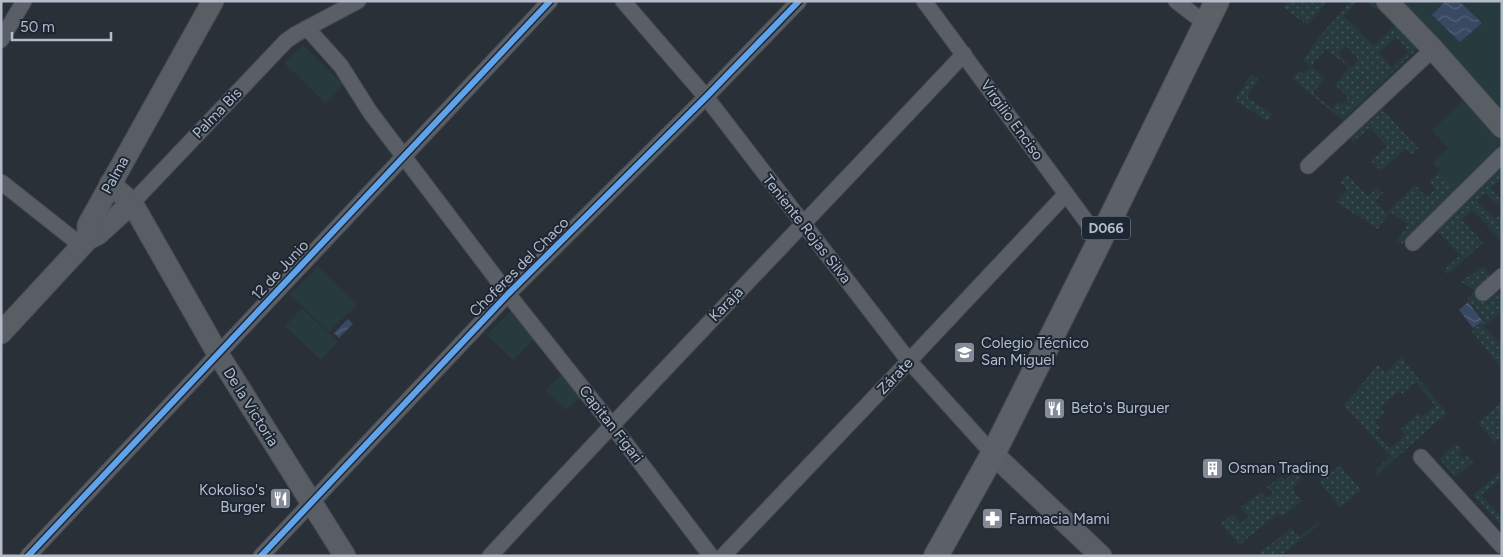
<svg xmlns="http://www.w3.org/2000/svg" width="1503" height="557" viewBox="0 0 1503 557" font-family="Figtree,sans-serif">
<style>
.park{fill:#273a3e}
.garden{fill:url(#garden-dots);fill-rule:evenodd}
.water{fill:url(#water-waves)}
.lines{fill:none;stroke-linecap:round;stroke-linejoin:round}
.street-casing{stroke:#484c53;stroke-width:17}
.secondary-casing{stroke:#484c53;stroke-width:23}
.primary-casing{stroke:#484c55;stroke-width:26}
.street{stroke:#5a5e66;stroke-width:15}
.secondary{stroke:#595d64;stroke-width:21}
.primary{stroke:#5c6168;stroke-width:24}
.cycleway-casing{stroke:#1d2633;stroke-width:9}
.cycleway{stroke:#60a3ed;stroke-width:6}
.labels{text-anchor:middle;stroke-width:4;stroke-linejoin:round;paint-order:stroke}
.shield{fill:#1d2633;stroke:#878f9c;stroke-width:1}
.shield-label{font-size:14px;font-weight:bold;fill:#b4bcc9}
.street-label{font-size:15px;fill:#b4bcc9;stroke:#1d2633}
.poi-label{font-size:15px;fill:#b4bcc9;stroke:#1d2633;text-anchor:start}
</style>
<defs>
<pattern id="garden-dots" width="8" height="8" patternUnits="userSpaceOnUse" patternTransform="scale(1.25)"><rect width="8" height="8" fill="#273a3e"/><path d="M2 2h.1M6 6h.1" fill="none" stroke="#445559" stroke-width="1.8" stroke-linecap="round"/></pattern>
<pattern id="water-waves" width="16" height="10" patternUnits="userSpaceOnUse" patternTransform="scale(1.25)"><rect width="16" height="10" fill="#384963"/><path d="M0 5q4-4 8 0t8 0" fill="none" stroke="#526178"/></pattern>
</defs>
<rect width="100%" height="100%" fill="#2a3038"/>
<!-- park -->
<g class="park">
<path d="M 1397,1 L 1502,1 L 1502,113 Z"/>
<path d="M 303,45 L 343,84 L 325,103 L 284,63 Z"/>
<path d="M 1465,99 L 1502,138 L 1502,148 L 1457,189 L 1433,163 L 1448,148 L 1432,130 Z"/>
<path d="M 318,267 L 357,305 L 329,332 L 290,294 Z"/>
<path d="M 302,308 L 338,342 L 321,360 L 285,326 Z"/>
<path d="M 514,308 L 539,334 L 513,360 L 487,335 Z"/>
<path d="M 563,373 L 584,394 L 566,410 L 546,390 Z"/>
</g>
<!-- garden -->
<g class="garden">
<path d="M 1287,1 L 1328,1 L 1307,25 L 1283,7 Z"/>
<path d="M 1351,1 L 1358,1 L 1344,16 L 1374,46 L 1395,26 L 1376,7 L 1374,9 L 1365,1 L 1377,1 L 1420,46 L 1343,120 L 1292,79 L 1299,71 L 1304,74 L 1311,67 L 1303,60 L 1320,36 ZM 1396,37 L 1409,51 L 1392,67 L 1379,53 ZM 1346,46 L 1359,60 L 1351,68 L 1338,53 ZM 1326,49 L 1349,67 L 1335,85 L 1348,97 L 1342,105 L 1338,102 L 1332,109 L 1313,93 L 1325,78 L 1311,66 Z"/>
<path d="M 1251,74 L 1259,79 L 1247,97 L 1272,114 L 1267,121 L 1235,100 Z"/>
<path d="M 1382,109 L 1418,148 L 1411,155 L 1405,149 L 1381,171 L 1371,161 L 1387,146 L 1370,128 L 1353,142 L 1350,139 Z"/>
<path d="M 1500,167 L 1502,169 L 1502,178 L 1491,188 L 1502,201 L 1502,203 L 1498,206 L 1485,193 L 1477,201 L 1495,219 L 1502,213 L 1502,241 L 1472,210 L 1462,220 L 1483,243 L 1448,274 L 1443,271 L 1460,255 L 1435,229 Z"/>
<path d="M 1440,171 L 1457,189 L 1402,244 L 1397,241 L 1408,224 L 1390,212 L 1378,229 L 1336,202 L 1347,190 L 1340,182 L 1347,175 L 1368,196 L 1377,188 L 1383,193 L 1375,201 L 1386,213 L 1415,185 L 1427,197 L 1435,189 L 1429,182 Z"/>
<path d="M 1483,266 L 1493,278 L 1494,289 L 1502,296 L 1502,312 L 1484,326 L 1502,345 L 1502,365 L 1500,367 L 1471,330 L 1485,321 L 1467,299 L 1475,291 L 1461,282 Z"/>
<path d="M 1401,357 L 1447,413 L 1377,475 L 1374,472 L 1390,456 L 1344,405 L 1378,365 L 1385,373 ZM 1416,382 L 1435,406 L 1422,417 L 1418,413 L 1400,429 L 1406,435 L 1390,449 L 1375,433 L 1380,428 L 1375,421 L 1385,412 L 1381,407 L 1399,391 L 1402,394 Z"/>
<path d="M 1502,401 L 1502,420 L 1501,421 L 1502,437 L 1495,443 L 1478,423 Z"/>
<path d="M 1456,443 L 1462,450 L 1459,454 L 1463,458 L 1466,455 L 1473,462 L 1456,477 L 1439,459 Z"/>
<path d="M 1340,465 L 1361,490 L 1340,508 L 1319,481 C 1326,476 1334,472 1340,465 Z"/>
<path d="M 1296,471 L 1303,479 L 1292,489 L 1302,501 L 1282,517 L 1278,513 L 1239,545 L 1221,523 L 1233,514 L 1241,523 L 1249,517 L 1241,507 L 1261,492 L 1267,498 L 1273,493 L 1267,487 L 1281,476 L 1285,480 Z"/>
<path d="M 1502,471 L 1502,478 L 1481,495 L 1502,517 L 1502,526 L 1473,495 Z"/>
<path d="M 1318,522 L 1320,524 L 1280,556 L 1256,556 L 1291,528 L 1299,537 Z"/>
</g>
<!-- water -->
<g class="water">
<path d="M 1446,1 L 1459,1 L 1482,23 L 1460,42 L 1432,15 Z"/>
<path d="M 1468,302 L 1483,321 L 1473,328 L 1459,310 Z"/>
<path d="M 348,319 L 353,324 L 339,338 L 334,333 Z"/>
</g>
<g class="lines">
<defs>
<g id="street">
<path d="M 623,1 L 706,97 L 909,361 L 993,454"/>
<path d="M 924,1 L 1100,240"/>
<path d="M 1176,1 L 1206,24"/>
<path d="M 307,28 L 341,66 L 370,112 L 508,294 L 611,424 L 711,556"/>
<path d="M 1,40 L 24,1"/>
<path d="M 1308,166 L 1433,49"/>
<path d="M 1,182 L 82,246"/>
<path d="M 132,203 L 286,41 L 296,34 L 358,1"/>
<path d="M 1413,243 L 1502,155"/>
<path d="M 1483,293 L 1502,276"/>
<path d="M 1421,457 L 1502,546"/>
<path d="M 28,556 L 550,1"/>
<path d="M 261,556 L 508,294 L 706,97 L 799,1"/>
<path d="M 490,556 C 646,387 806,222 964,54"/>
<path d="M 723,556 L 909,361 L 1066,194"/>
</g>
<g id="secondary">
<path d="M 1387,1 L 1433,49 L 1502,127"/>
<path d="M 110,184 L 132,203 L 218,354 L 345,556"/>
<path d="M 88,239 L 98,234 L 132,203"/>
<path d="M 1,333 L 88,239 L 88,225 L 213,1"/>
<path d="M 993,454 L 1101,556"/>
</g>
<path id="primary" d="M 936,556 L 993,454 L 1100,240 L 1217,1"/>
</defs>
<!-- street casing -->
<use href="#street" class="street-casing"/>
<!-- secondary casing -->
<use href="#secondary" class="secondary-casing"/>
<!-- primary casing -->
<use href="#primary" class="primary-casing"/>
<!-- street -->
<use href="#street" class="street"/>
<!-- secondary -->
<use href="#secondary" class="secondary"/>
<!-- primary -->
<use href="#primary" class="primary"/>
<defs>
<g id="cycleway">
<path d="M 28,556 L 550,1"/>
<path d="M 261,556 L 508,294 L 706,97 L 799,1"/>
</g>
</defs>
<!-- cycleway casing -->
<use href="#cycleway" class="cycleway-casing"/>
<!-- cycleway -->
<use href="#cycleway" class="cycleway"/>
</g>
<!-- icons -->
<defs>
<symbol id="school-square" viewBox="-11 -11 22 22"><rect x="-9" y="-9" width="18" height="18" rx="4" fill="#848b96" stroke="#1d2633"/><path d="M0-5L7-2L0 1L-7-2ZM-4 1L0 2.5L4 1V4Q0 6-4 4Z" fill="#fff"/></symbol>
<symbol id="restaurant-square" viewBox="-11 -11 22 22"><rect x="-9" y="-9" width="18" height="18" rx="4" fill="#848b96" stroke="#1d2633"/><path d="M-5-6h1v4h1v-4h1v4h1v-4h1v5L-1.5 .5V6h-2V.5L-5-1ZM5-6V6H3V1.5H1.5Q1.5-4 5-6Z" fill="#fff"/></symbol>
<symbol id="building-square" viewBox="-11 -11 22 22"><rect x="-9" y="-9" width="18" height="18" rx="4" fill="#848b96" stroke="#1d2633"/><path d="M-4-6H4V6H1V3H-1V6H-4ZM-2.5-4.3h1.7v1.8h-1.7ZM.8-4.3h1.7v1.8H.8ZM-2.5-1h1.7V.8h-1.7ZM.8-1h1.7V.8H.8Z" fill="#fff"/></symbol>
<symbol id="pharmacy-square" viewBox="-11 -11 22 22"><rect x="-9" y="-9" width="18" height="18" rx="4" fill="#848b96" stroke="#1d2633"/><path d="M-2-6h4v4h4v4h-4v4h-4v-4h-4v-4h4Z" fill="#fff"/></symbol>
</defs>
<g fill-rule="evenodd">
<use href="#school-square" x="952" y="340" width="25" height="25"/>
<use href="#restaurant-square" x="1042" y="396" width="25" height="25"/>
<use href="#building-square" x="1200" y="456" width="25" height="25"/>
<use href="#restaurant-square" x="268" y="486" width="25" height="25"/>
<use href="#pharmacy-square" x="980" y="506" width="25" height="25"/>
</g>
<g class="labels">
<!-- shield labels -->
<rect class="shield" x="1082" y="216.5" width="48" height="23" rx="4"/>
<g class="shield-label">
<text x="1106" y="233">D066</text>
</g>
<!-- street labels -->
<g class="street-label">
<text transform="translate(217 113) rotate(-46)" y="5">Palma Bis</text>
<text transform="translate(1012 120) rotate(54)" y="5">Virgilio Enciso</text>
<text transform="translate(115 175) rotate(-61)" y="5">Palma</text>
<text transform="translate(807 229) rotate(52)" y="5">Teniente Rojas Silva</text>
<text transform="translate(519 267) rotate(-45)" y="5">Choferes del Chaco</text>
<text transform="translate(280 270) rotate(-47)" y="5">12 de Junio</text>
<text transform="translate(726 304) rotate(-46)" y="5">Karaja</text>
<text transform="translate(895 376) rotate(-46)" y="5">Zárate</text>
<text transform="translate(251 407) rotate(58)" y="5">De la Victoria</text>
<text transform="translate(611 424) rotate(52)" y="5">Capitan Figari</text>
</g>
<!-- poi labels -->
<g class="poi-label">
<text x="981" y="348">Colegio Técnico<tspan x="981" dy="17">San Miguel</tspan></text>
<text x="1071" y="413">Beto's Burguer</text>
<text x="1228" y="473">Osman Trading</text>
<text x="265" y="495" text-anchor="end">Kokoliso's<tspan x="265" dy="17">Burger</tspan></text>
<text x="1009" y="524">Farmacia Mami</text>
</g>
</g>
<!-- border -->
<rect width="1503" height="557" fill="none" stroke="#b4bcc9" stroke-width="5"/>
<!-- scale -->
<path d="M12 32v8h99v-8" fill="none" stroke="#b4bcc9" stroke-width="2.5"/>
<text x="20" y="32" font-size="15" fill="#b4bcc9" stroke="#1d2633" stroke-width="4" paint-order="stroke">50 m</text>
</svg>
